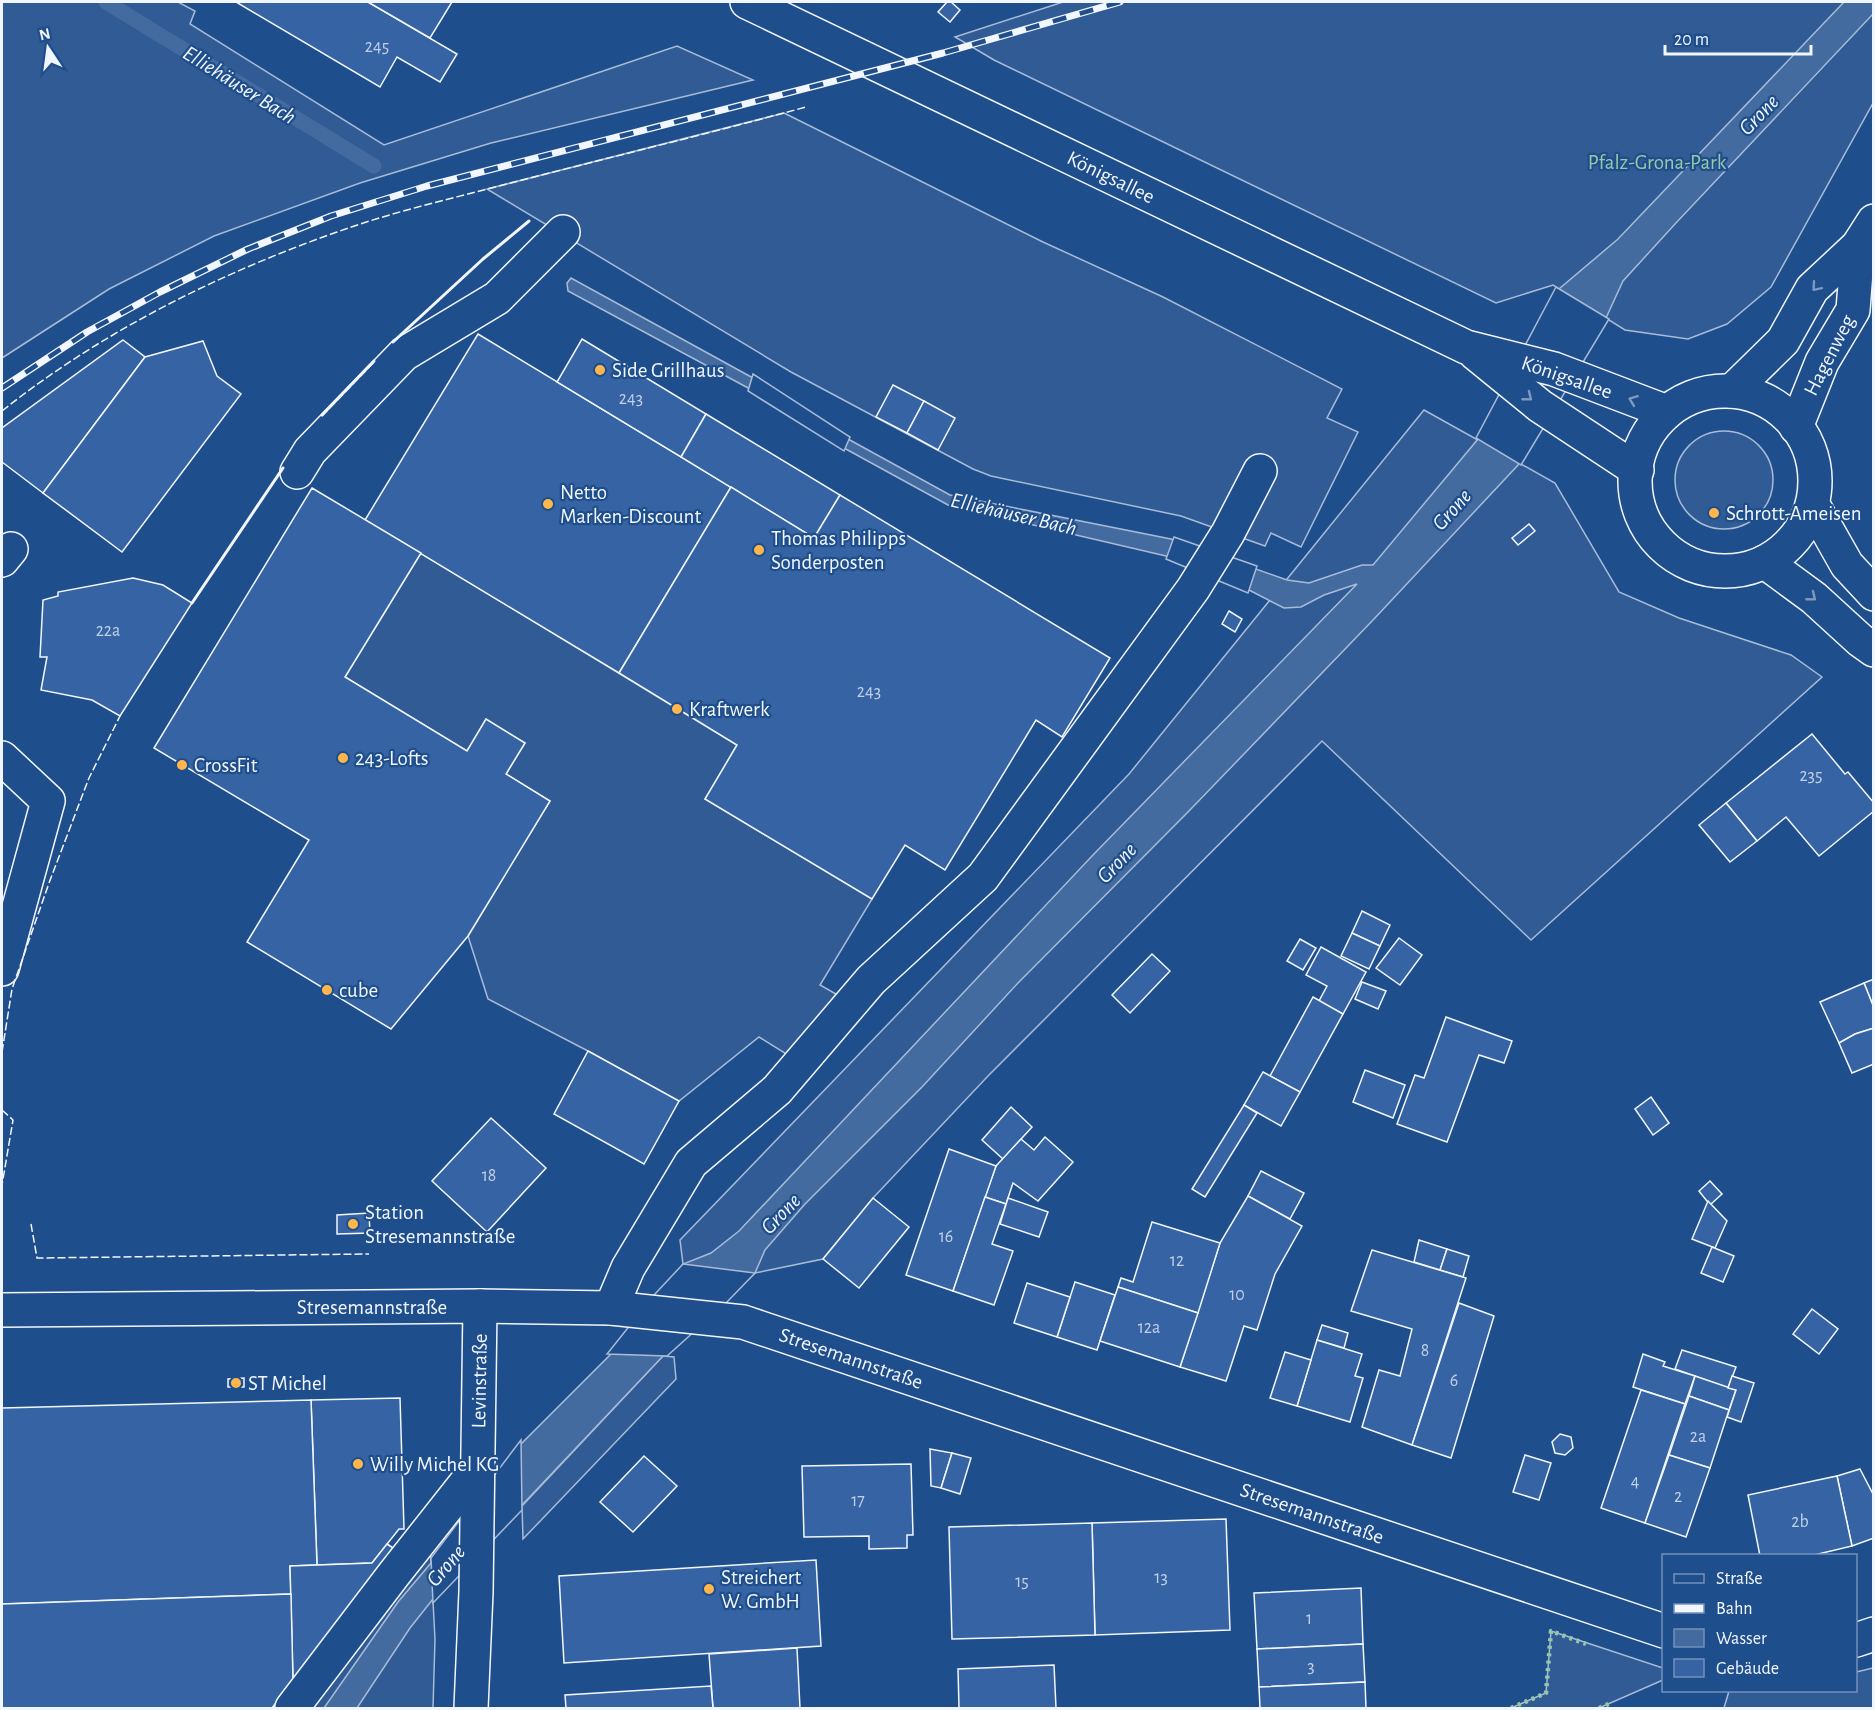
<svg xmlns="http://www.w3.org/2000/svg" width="1875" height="1710" viewBox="0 0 1875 1710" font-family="'Alegreya Sans',sans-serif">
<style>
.built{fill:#305b95;stroke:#a8bbd7;stroke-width:1.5}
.water{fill:#446ba0;stroke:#a8bbd7;stroke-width:1.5}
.pier{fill:#1f4e8c;stroke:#a8bbd7;stroke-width:1.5}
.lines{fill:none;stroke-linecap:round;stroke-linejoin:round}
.stream{stroke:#446ba0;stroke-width:15}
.building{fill:#3563a3;stroke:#f2f6ff;stroke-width:1.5}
.minor-casing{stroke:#f2f6ff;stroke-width:36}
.minor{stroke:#1f4e8c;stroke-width:33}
.rail-casing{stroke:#f2f6ff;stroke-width:7}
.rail{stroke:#1f4e8c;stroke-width:4.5;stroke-dasharray:14;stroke-linecap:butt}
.hedge{stroke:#97c8a6;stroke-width:4.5;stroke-dasharray:3 4.5;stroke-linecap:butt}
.fence{stroke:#f2f6ff;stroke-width:1.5;stroke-dasharray:8 3;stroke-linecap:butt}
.wall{stroke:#f2f6ff;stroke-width:3}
.oneway{stroke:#7e9ac0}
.poi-dot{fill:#ffb74d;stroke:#1f4e8c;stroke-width:2}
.labels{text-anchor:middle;stroke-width:4.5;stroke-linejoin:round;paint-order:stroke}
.number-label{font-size:18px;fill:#c3d1e8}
.park-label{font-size:21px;fill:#97c8a6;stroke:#1f4e8c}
.street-label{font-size:21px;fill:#f2f6ff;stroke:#1f4e8c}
.poi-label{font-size:21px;fill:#f2f6ff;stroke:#1f4e8c;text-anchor:start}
.water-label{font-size:22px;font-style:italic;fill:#f2f6ff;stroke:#1f4e8c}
</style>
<rect width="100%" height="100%" fill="#1f4e8c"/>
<!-- built -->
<g class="built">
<path d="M 2,2 L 178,2 L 195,11 L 190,24 L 384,145 L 677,46 L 753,80 L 491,143 L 360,183 L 214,236 L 109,289 L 2,358 Z"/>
<path d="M 1063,2 L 1873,2 L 1873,103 L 1771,287 L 1727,324 L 1688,339 L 1625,330 L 1553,285 L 1496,303 L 994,60 L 955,37 Z"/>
<path d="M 784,113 L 1043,242 L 1163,297 L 1342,389 L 1327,418 L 1358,432 L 1301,547 L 1271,533 L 1265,546 L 1181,516 L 991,476 L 973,469 L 791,372 L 487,189 Z"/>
<path d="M 1424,410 L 1555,483 L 1619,592 L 1679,618 L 1791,655 L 1822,677 L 1531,940 L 1322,741 L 988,1076 L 873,1198 L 823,1259 L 755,1273 L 683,1264 L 680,1240 L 1129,774 Z"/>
<circle cx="1724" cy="480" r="49"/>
<path d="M 421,553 L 737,745 L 705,799 L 872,899 L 820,985 L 836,994 L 796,1060 L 759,1037 L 679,1101 L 588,1051 L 488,999 L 468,936 L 550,801 L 506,774 L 525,743 L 486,719 L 467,751 L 345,677 Z"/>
<path d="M 663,1356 L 674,1357 L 676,1379 L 523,1539 L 522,1506 Z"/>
<path d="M 430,1545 L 435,1639 L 433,1708 L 308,1708 Z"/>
<path d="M 1551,1631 L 1663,1668 L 1663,1680 L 1599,1708 L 1511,1708 L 1546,1693 Z"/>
<path d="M 1873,1668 L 1873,1708 L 1724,1708 L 1729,1691 L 1856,1690 L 1856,1672 Z"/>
</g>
<!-- water -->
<path class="water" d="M 1844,2 L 1873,2 L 1873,14 L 1675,224 L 1623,281 L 1606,318 L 1519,464 L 1374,619 L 1188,812 L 1018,983 L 922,1087 L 805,1204 L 765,1250 L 755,1273 L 663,1356 L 433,1599 L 410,1628 L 357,1708 L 324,1708 L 398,1602 L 431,1563 L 521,1444 L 611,1354 L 683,1264 L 711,1253 L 739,1231 L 1092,856 L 1357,584 L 1324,595 L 1301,607 L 1284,608 L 1249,590 L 1166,556 L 948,505 L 844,448 L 750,389 L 568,291 L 567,283 L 571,278 L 753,378 L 848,439 L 950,495 L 1171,539 L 1287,580 L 1309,583 L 1362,565 L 1373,565 L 1478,439 L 1559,289 L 1618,239 Z"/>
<!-- pier -->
<g class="pier">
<path d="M 1556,287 L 1609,319 L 1521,465 L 1476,438 Z"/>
<path d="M 753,374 L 850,437 L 844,451 L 748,391 Z"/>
<path d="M 1174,537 L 1257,566 L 1248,593 L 1166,559 Z"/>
<path d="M 683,1264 L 755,1273 L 726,1303 L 667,1356 L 607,1354 L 655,1294 Z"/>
<path d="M 521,1440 L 522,1510 L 433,1603 L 431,1558 Z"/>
</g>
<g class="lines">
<!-- stream -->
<path class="stream" d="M 106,2 L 374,166"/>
</g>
<!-- building -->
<g class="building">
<path d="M 236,2 L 368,2 L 457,54 L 440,82 L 397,57 L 380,87 Z"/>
<path d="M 368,2 L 452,2 L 430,38 Z"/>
<path d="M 947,2 L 951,2 L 960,10 L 950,22 L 938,12 Z"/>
<path d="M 478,334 L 731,487 L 619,673 L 365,520 Z"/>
<path d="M 582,339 L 706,414 L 681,457 L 557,382 Z"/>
<path d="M 123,340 L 145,357 L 43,493 L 2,462 L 2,428 Z"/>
<path d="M 203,341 L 217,376 L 241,394 L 122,552 L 43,493 L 145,357 Z"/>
<path d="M 893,385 L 924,401 L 907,433 L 876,417 Z"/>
<path d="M 924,401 L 955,418 L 938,450 L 907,433 Z"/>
<path d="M 706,414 L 840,495 L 814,538 L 681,457 Z"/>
<path d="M 731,487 L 814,538 L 840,495 L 1110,658 L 1062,737 L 1036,720 L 945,870 L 905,845 L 872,899 L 705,799 L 737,745 L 619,673 Z"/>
<path d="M 312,488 L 421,553 L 345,677 L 467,751 L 486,719 L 525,743 L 506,774 L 550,801 L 468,936 L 391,1029 L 247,942 L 309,840 L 154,748 Z"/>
<path d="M 1529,524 L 1535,531 L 1518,545 L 1512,538 Z"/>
<path d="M 133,578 L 163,585 L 192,603 L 120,716 L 92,700 L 41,690 L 47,657 L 40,657 L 43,600 L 58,596 L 58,592 Z"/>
<path d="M 1229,611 L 1242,619 L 1235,632 L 1222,624 Z"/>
<path d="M 1812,734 L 1845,774 L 1848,772 L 1874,803 L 1874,811 L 1819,856 L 1786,817 L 1757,841 L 1726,803 Z"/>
<path d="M 1726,803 L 1757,841 L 1730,862 L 1699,825 Z"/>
<path d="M 1362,911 L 1390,925 L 1380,946 L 1352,933 Z"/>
<path d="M 1352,933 L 1380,946 L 1369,969 L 1341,956 Z"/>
<path d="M 1399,938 L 1422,955 L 1400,985 L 1376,968 Z"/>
<path d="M 1300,939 L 1316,948 L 1303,970 L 1287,961 Z"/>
<path d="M 1321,947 L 1366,972 L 1343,1014 L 1319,1001 L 1327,986 L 1306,975 Z"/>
<path d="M 1152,954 L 1170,971 L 1130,1013 L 1112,995 Z"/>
<path d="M 1874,979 L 1874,1008 L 1864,983 Z"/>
<path d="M 1362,982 L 1386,991 L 1378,1009 L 1355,999 Z"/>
<path d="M 1864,983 L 1874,1008 L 1874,1028 L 1855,1034 L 1839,1043 L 1820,1002 Z"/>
<path d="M 1313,997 L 1343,1014 L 1300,1092 L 1270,1076 Z"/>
<path d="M 1446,1017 L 1512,1041 L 1504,1063 L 1479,1055 L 1447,1142 L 1397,1124 L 1415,1075 L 1424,1078 Z"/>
<path d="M 1874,1028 L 1874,1064 L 1852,1073 L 1839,1043 L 1855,1034 Z"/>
<path d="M 588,1051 L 679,1101 L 644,1164 L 554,1114 Z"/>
<path d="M 1365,1070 L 1405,1085 L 1393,1118 L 1353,1102 Z"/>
<path d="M 1263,1072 L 1300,1092 L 1281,1126 L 1244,1105 Z"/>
<path d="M 1651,1097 L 1669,1123 L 1653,1135 L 1635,1109 Z"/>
<path d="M 1244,1105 L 1257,1113 L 1205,1197 L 1192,1189 Z"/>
<path d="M 1011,1107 L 1032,1127 L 1003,1159 L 982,1140 Z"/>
<path d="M 491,1118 L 546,1168 L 487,1232 L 432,1181 Z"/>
<path d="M 1045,1137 L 1073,1162 L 1038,1201 L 1013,1183 L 1006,1204 L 985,1197 L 996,1166 L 1021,1139 L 1034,1150 Z"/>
<path d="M 949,1149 L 996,1166 L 953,1291 L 906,1275 Z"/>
<path d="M 1261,1171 L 1304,1193 L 1290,1219 L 1248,1196 Z"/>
<path d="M 1710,1181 L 1722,1194 L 1710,1205 L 1699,1191 Z"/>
<path d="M 1248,1196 L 1302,1226 L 1275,1274 L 1257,1330 L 1244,1326 L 1226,1381 L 1180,1367 L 1220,1243 Z"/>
<path d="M 985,1197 L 1006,1204 L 992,1244 L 1013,1251 L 994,1305 L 953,1291 Z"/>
<path d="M 873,1198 L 909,1227 L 859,1288 L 823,1259 Z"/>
<path d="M 1008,1198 L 1048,1212 L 1039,1237 L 1000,1224 Z"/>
<path d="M 1708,1201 L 1727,1221 L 1715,1248 L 1692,1239 Z"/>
<path d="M 369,1213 L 370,1233 L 337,1234 L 337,1215 Z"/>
<path d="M 1152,1222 L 1220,1243 L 1198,1313 L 1118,1287 L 1121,1278 L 1133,1282 Z"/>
<path d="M 1419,1240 L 1447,1249 L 1440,1270 L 1414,1262 Z"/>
<path d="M 1712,1247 L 1734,1256 L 1723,1282 L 1701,1273 Z"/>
<path d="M 1447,1249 L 1469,1256 L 1463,1277 L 1440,1270 Z"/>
<path d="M 1372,1250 L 1466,1278 L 1412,1445 L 1362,1427 L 1379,1370 L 1400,1376 L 1412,1329 L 1351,1311 Z"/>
<path d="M 1075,1282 L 1115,1295 L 1097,1350 L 1057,1337 Z"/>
<path d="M 1027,1283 L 1070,1297 L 1057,1337 L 1014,1323 Z"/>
<path d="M 1118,1287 L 1198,1313 L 1180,1367 L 1100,1341 Z"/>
<path d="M 1459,1303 L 1494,1316 L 1451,1458 L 1412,1445 Z"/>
<path d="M 1812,1309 L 1838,1329 L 1819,1354 L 1793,1334 Z"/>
<path d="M 1322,1325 L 1348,1333 L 1344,1348 L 1317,1340 Z"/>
<path d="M 1317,1340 L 1362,1354 L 1355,1376 L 1363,1378 L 1350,1422 L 1297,1406 Z"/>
<path d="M 1682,1350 L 1736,1367 L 1728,1388 L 1675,1369 Z"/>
<path d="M 1285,1352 L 1311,1360 L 1297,1406 L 1270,1398 Z"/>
<path d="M 1643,1354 L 1665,1362 L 1663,1366 L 1695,1376 L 1685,1404 L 1633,1387 Z"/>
<path d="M 1695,1376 L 1736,1390 L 1729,1410 L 1689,1396 Z"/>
<path d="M 1732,1376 L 1754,1383 L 1741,1422 L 1727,1417 L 1736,1390 L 1728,1388 Z"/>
<path d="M 244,1378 L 244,1387 L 228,1387 L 228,1379 Z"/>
<path d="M 1641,1390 L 1685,1404 L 1645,1523 L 1601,1508 Z"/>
<path d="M 1689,1396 L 1729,1410 L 1710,1468 L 1669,1455 Z"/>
<path d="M 400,1398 L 404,1529 L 399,1529 L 372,1563 L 317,1565 L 311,1400 Z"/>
<path d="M 311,1400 L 317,1565 L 290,1566 L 291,1594 L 2,1604 L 2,1408 Z"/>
<path d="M 1560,1434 L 1571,1437 L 1573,1448 L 1565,1455 L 1555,1453 L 1552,1442 Z"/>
<path d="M 930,1449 L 952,1453 L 941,1488 L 931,1486 Z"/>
<path d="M 952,1453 L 971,1458 L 960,1494 L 941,1488 Z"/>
<path d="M 1525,1455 L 1551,1463 L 1539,1500 L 1513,1492 Z"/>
<path d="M 1669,1455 L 1710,1468 L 1686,1537 L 1645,1523 Z"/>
<path d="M 644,1456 L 677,1486 L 633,1532 L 600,1502 Z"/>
<path d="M 911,1464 L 913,1535 L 907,1535 L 907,1548 L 869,1549 L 869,1536 L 804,1537 L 802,1466 Z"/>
<path d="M 1860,1469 L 1874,1496 L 1874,1538 L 1852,1546 L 1837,1476 Z"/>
<path d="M 1837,1476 L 1852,1546 L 1810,1556 L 1760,1556 L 1748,1495 Z"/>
<path d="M 1226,1519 L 1230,1630 L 1095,1635 L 1092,1523 Z"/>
<path d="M 1092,1523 L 1095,1635 L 952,1639 L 949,1527 Z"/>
<path d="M 387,1544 L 401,1553 L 293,1681 L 290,1566 L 372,1563 Z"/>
<path d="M 816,1560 L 821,1646 L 564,1663 L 559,1576 Z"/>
<path d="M 1361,1588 L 1363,1644 L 1257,1649 L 1254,1593 Z"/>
<path d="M 291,1594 L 293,1681 L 272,1708 L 2,1708 L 2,1604 Z"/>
<path d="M 1363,1644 L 1365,1682 L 1259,1687 L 1257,1649 Z"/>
<path d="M 797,1648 L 800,1708 L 713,1708 L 709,1654 Z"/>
<path d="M 1054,1665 L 1056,1708 L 959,1708 L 958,1669 Z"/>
<path d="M 1365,1682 L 1366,1708 L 1260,1708 L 1259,1687 Z"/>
<path d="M 711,1686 L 713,1708 L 566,1708 L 565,1695 Z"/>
</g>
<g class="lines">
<defs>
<g id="minor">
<path d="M 747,2 L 1466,347 L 1554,369 L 1667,412"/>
<path d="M 1475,353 L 1540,406 L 1637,470"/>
<path d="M 1732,391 L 1783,341 L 1812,289 L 1858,246 L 1874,221"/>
<circle cx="1725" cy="481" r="90"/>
<path d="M 1796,427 L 1822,362 L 1853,310 L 1858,246"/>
<path d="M 297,472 L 310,451 L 404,354 L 497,298 L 563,232"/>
<path d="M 1813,505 L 1847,565 L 1874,594"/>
<path d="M 2,560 L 11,549"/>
<path d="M 1765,562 L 1814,598 L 1860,640 L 1874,650"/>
<path d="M 2,758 L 48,801 L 2,969"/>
<path d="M 611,1308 L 628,1268 L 691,1163 L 777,1090 L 871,980 L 983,877 L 1193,589 L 1228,533 L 1260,471"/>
<path d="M 2,1310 L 480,1306 L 611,1308 L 743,1322 L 1664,1631"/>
<path d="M 1856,1640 L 1874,1634"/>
<path d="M 292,1708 L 394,1574 L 477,1469"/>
<path d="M 471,1708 L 476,1592 L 480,1306"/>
</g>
</defs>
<!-- minor casing -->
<use href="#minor" class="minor-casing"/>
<!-- minor -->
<use href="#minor" class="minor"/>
<defs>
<path id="rail" d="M 2,388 L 87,332 L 160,292 L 248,249 L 331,216 L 427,186 L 943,53 L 1120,2"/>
</defs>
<!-- rail casing -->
<use href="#rail" class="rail-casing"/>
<!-- rail -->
<use href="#rail" class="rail"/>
<!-- hedge -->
<g class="hedge">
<path d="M 1511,1708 L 1546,1693 L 1551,1631 L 1586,1644"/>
<path d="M 1599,1708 L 1611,1703"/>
</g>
<!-- fence -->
<g class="fence">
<path d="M 393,342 L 483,259"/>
<path d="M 2,411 C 101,332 218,274 337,232 C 392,212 450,199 507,184 C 607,158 707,134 806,107"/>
<path d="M 322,416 L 374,362"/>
<path d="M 192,603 L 284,466"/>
<path d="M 2,1052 L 12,989 L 49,883 L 89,778 L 120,716"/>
<path d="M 2,1110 L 13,1120 L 2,1185"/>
<path d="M 31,1224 L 37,1258 L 369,1254"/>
</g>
<!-- wall -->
<g class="wall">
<path d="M 393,342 L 483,259 L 529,221"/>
<path d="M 322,415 L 374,361"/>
<path d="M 192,603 L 283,468"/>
</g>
</g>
<!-- one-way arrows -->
<defs><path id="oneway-chevron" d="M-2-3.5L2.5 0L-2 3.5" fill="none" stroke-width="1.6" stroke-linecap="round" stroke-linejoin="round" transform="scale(1.5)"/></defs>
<g class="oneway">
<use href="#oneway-chevron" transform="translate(1816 287) rotate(131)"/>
<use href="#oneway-chevron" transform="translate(1528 397) rotate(39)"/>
<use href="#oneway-chevron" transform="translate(1633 400) rotate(-159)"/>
<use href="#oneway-chevron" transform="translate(1812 597) rotate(39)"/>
</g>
<!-- markers -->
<g class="poi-dot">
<circle cx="600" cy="370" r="6"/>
<circle cx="548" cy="504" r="6"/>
<circle cx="1714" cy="513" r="6"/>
<circle cx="759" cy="550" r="6"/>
<circle cx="677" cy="709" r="6"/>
<circle cx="343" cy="758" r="6"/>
<circle cx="182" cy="765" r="6"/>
<circle cx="327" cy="990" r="6"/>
<circle cx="353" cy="1224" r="6"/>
<circle cx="236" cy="1383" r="6"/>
<circle cx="358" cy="1464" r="6"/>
<circle cx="709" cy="1589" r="6"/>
</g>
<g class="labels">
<!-- number labels -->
<g class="number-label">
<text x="377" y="52">245</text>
<text x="631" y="404">243</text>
<text x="108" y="636">22a</text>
<text x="869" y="697">243</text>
<text x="1811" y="781">235</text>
<text x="489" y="1181">18</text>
<text x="946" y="1242">16</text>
<text x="1177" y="1266">12</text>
<text x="1237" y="1300">10</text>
<text x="1149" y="1333">12a</text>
<text x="1425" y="1356">8</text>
<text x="1454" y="1386">6</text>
<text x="1698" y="1442">2a</text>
<text x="1635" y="1487">4</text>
<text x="1678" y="1502">2</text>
<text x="858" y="1506">17</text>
<text x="1800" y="1527">2b</text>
<text x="1161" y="1583">13</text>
<text x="1022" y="1587">15</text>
<text x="1309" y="1624">1</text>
<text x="1311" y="1672">3</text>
</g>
<!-- park labels -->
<g class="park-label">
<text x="1657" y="169">Pfalz-Grona-Park</text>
</g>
<!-- street labels -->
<g class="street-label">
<text transform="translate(1111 177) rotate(26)" y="7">Königsallee</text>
<text transform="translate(1829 355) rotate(-63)" y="7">Hagenweg</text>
<text transform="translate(1567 377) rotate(19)" y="7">Königsallee</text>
<text x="372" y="1314">Stresemannstraße</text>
<text transform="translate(851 1358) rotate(19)" y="7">Stresemannstraße</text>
<text transform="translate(479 1381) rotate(-89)" y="7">Levinstraße</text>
<text transform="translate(1312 1513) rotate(19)" y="7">Stresemannstraße</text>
</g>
<!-- poi labels -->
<g class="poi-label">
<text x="612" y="377">Side Grillhaus</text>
<text x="560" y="499">Netto<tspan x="560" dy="24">Marken-Discount</tspan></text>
<text x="1726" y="520">Schrott-Ameisen</text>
<text x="771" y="545">Thomas Philipps<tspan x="771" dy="24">Sonderposten</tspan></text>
<text x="689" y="716">Kraftwerk</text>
<text x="355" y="765">243-Lofts</text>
<text x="194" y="772">CrossFit</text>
<text x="339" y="997">cube</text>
<text x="365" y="1219">Station<tspan x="365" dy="24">Stresemannstraße</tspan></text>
<text x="248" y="1390">ST Michel</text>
<text x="370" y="1471">Willy Michel KG</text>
<text x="721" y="1584">Streichert<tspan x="721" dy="24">W. GmbH</tspan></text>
</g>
<!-- water labels -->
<g class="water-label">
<text transform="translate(240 84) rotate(32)" y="8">Elliehäuser Bach</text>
<text transform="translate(1758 114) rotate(-46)" y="8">Grone</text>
<text transform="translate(1451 509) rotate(-48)" y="8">Grone</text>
<text transform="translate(1014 513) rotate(13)" y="8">Elliehäuser Bach</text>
<text transform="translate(1116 862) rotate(-46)" y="8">Grone</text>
<text transform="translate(780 1213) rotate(-46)" y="8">Grone</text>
<text transform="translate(445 1565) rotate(-49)" y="8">Grone</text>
</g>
</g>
<!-- border -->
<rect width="1875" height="1710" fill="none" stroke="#f2f6ff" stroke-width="6"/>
<!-- legend -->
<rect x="1662" y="1554" width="195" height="138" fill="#1f4e8c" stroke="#7391ba" stroke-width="1.5"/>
<rect x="1674" y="1574" width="30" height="9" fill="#1f4e8c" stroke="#7391ba" stroke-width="1.5"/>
<text x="1716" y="1584" font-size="18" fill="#f2f6ff">Straße</text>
<rect x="1674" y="1604" width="30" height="9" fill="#f2f6ff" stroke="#7391ba" stroke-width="1.5"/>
<text x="1716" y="1614" font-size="18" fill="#f2f6ff">Bahn</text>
<rect x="1674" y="1629" width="30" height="18" fill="#446ba0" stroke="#7391ba" stroke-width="1.5"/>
<text x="1716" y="1644" font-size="18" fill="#f2f6ff">Wasser</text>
<rect x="1674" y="1659" width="30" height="18" fill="#3563a3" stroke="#7391ba" stroke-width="1.5"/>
<text x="1716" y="1674" font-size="18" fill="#f2f6ff">Gebäude</text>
<!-- north arrow -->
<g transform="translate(48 48) rotate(347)" stroke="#1f4e8c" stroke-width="4.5" paint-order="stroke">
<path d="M0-4.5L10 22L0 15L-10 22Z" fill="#f2f6ff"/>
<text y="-9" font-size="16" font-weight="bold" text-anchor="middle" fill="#f2f6ff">N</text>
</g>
<!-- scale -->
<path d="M1665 45v9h146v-9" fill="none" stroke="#f2f6ff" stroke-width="3"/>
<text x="1674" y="45" font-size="18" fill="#f2f6ff" stroke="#1f4e8c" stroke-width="4.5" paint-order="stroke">20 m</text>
</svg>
